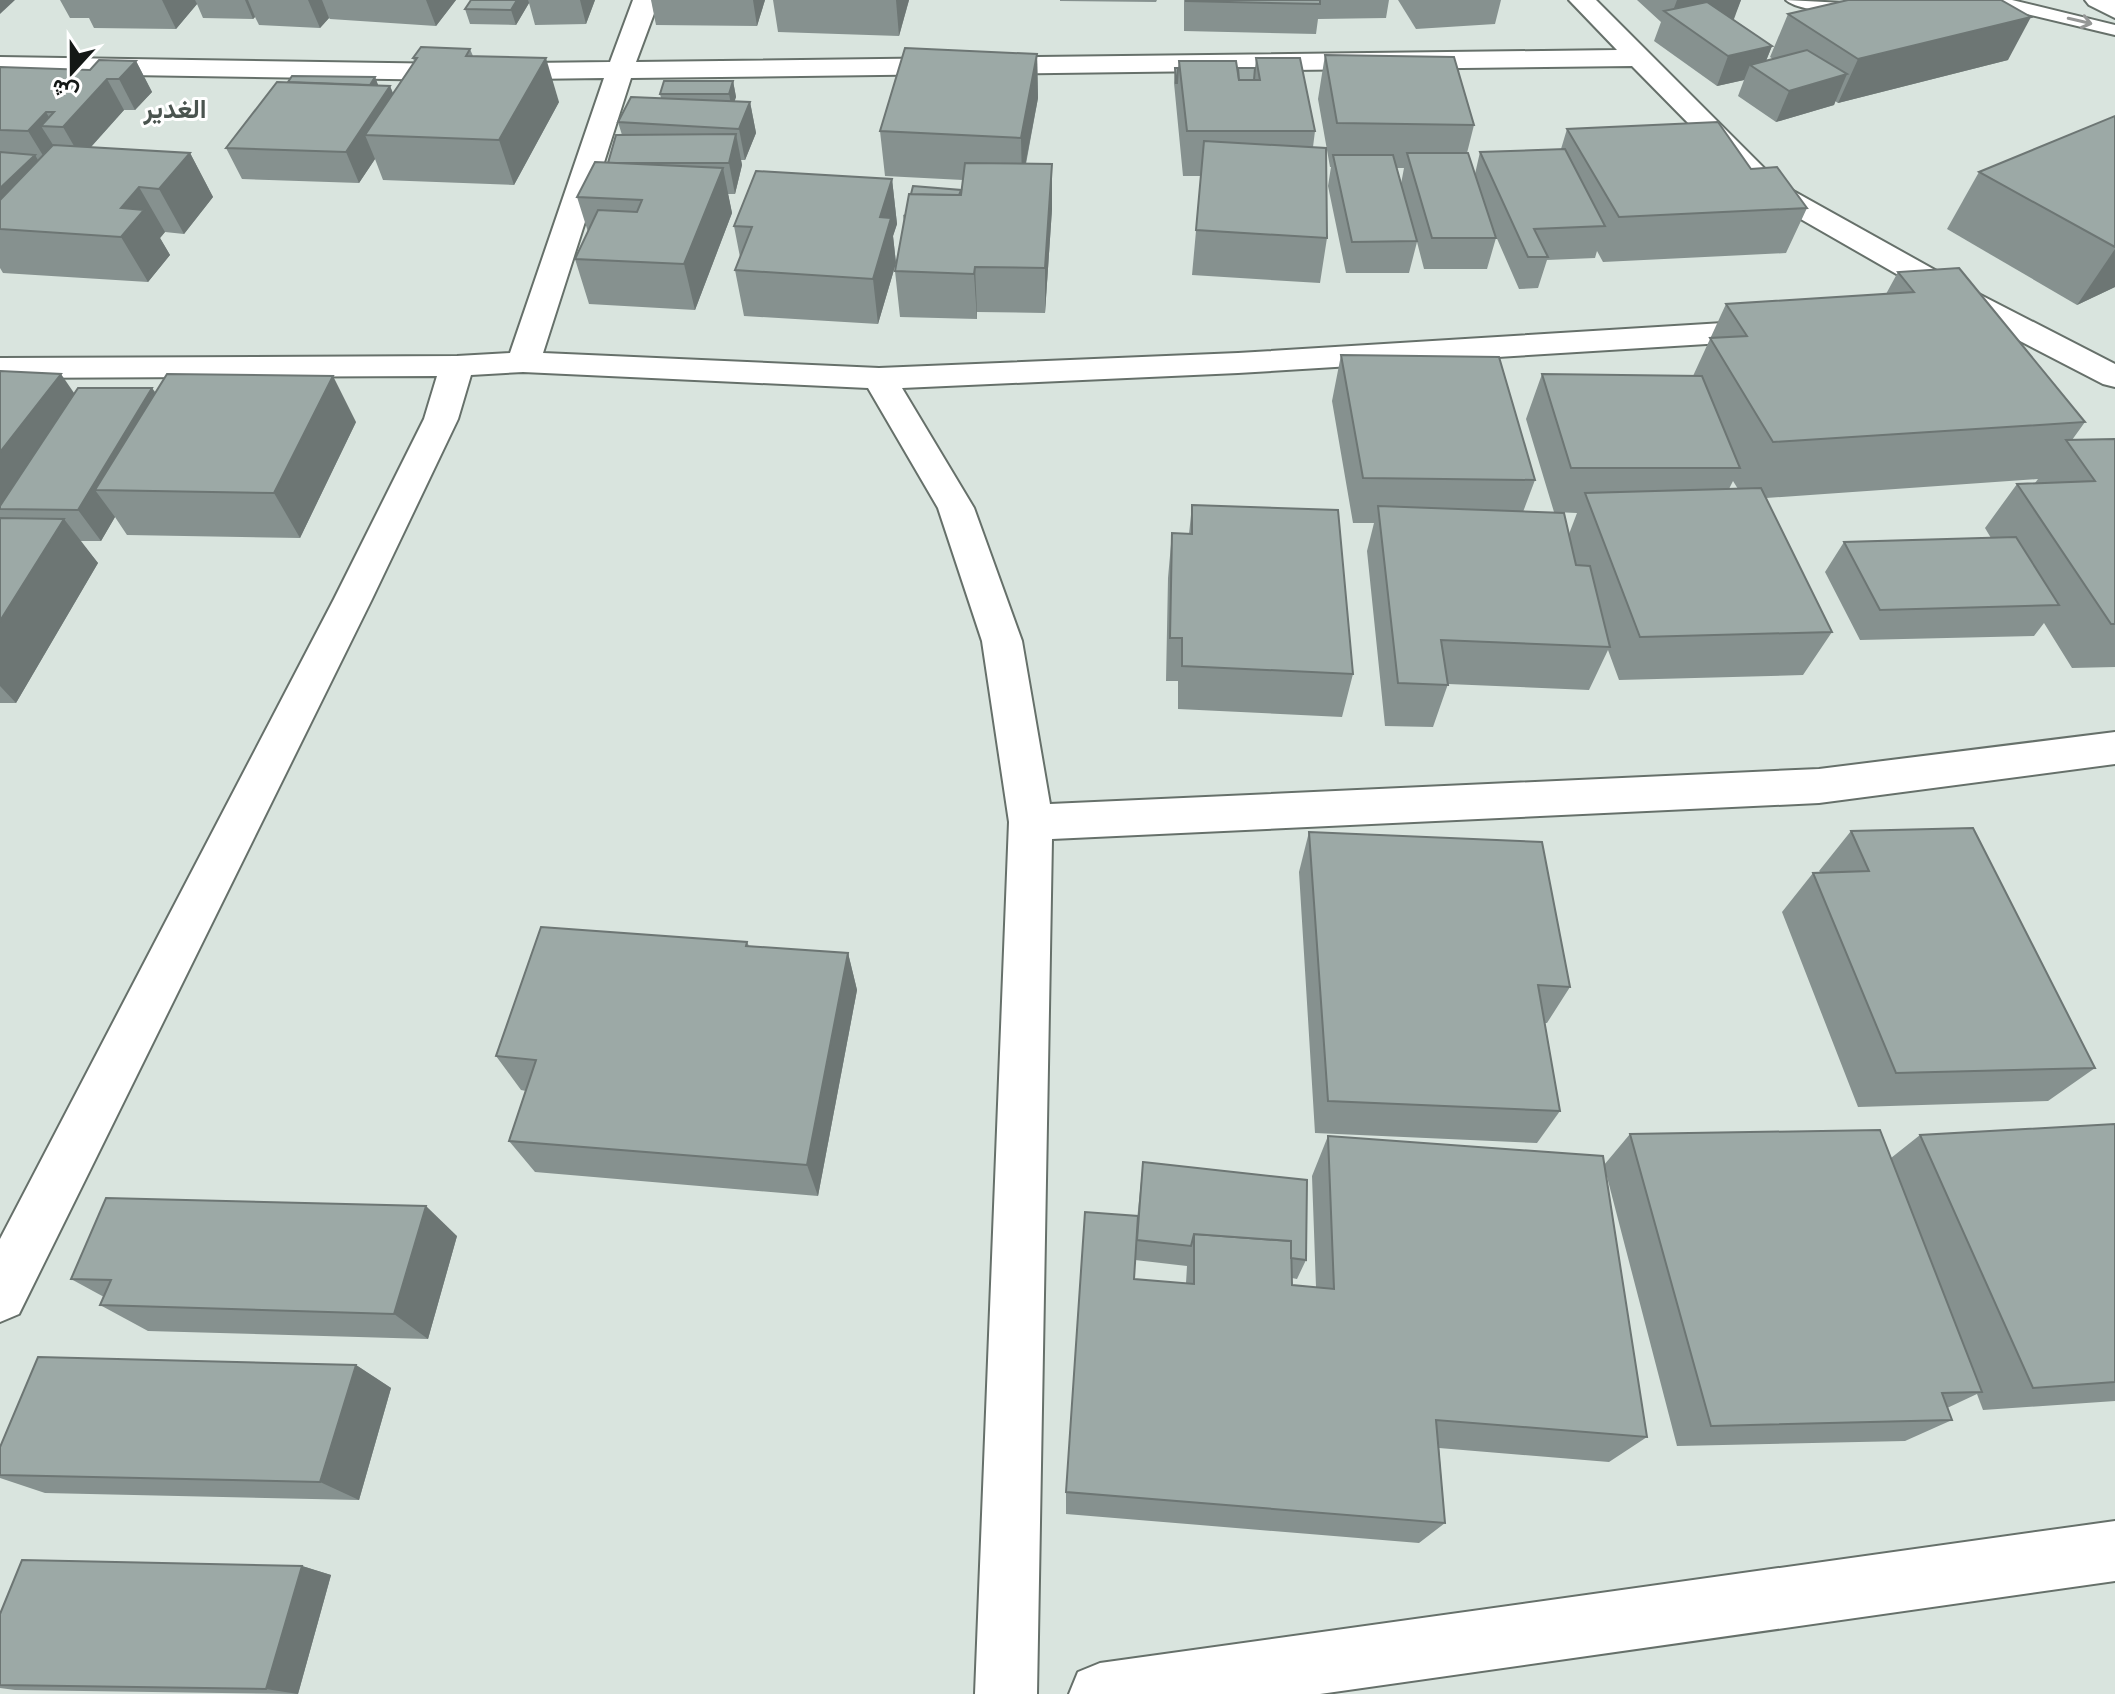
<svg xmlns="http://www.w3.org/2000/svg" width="2115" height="1694" viewBox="0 0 2115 1694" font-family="Signika,Vazirmatn,sans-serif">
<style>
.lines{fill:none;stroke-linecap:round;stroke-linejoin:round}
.lane-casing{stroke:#66706a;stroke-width:4}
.street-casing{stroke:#66706a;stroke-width:4}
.primary-casing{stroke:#66706a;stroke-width:4}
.lane{fill:#fff;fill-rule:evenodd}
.street{fill:#fff;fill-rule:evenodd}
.primary{fill:#fff;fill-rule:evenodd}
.wall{fill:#86918f;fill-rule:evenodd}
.shaded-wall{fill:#6d7674}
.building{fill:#9ca9a6;stroke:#6d7674;stroke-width:2}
.oneway{stroke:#959796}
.labels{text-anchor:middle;stroke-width:6;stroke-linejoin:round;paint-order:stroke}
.far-neighbourhood-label{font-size:26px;font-weight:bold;fill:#4a544f;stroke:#fff}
</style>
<rect width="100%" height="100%" fill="#d9e4de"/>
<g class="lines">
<defs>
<g id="lane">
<path d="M 1786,0 L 1844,3 L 1909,0 C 1892,16 1803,16 1786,0 Z"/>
<path d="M 1982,0 L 2012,0 L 2115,25 L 2115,35 L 1985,4 Z"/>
</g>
<g id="street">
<path d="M 633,0 L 659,0 L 636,62 L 1617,50 L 1569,0 L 1596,0 L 1779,183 L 1969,289 L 2115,364 L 2115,387 L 2103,384 L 1947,303 L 1759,195 L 1632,66 L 631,78 L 543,353 L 879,368 L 1238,353 L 1723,323 L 1770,316 L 1781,319 L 1786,326 L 1781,333 L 1723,343 L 1238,373 L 902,388 L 974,508 L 1022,641 L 1050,804 L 1819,769 L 2115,732 L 2115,764 L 1819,803 L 1052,839 L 1037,1694 L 975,1694 L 1009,822 L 982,641 L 938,508 L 868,388 L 523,372 L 471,375 L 458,419 L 372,599 L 19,1314 L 0,1322 L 0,1239 L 334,599 L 424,419 L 437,376 L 0,378 L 0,358 L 457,356 L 510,353 L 604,78 L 455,80 L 0,73 L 0,57 L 455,64 L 610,62 Z"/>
<path d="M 2115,1521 L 2115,1581 L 1320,1694 L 1069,1694 L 1078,1672 L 1100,1663 Z"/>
</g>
<path id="primary" d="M 2085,0 L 2115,0 L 2115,18 L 2089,5 Z"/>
</defs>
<!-- lane casing -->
<use href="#lane" class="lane-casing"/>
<!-- street casing -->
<use href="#street" class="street-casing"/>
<!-- primary casing -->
<use href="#primary" class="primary-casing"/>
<!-- lane -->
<use href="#lane" class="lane"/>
<!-- street -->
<use href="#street" class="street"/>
<!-- primary -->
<use href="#primary" class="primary"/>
</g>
<!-- wall -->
<g class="wall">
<path d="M 60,0 L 456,0 L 436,26 L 330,19 L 329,18 L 320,28 L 259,25 L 255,17 L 253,19 L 203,18 L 197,4 L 176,29 L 94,28 L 89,18 L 70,18 Z"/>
<path d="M 471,0 L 595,0 L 586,24 L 535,25 L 529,3 L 516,25 L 470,24 L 465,9 Z"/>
<path d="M 651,0 L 765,0 L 757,26 L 656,25 Z"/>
<path d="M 773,0 L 909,0 L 899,36 L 778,32 Z"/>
<path d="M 1060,0 L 1157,0 L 1156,2 L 1060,1 Z"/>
<path d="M 1184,0 L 1389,0 L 1386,18 L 1318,19 L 1316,34 L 1184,31 Z"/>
<path d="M 1398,0 L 1501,0 L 1495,24 L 1416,29 Z"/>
<path d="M 1637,0 L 1741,0 L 1733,19 L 1772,46 L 1766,61 L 1773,59 L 1770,57 L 1788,14 L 2008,60 L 1838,103 L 1835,101 L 1834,105 L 1776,122 L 1738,96 L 1744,80 L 1717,86 L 1654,41 L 1661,22 Z"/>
<path d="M 470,49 L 473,56 L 559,102 L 514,185 L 383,180 L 375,159 L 359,183 L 242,179 L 226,148 L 288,82 L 375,77 L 378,86 L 390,86 L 393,93 L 414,62 L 413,58 Z"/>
<path d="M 1037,54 L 1038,98 L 1026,164 L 1052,209 L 1045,313 L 977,312 L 977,319 L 900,317 L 895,271 L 904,222 L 903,215 L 961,190 L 961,195 L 963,180 L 885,176 L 880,131 Z"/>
<path d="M 1325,55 L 1474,125 L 1467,153 L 1475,174 L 1480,152 L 1561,149 L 1567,129 L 1751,169 L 1807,208 L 1786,253 L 1603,262 L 1597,251 L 1595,258 L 1547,260 L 1538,288 L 1519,289 L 1495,234 L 1496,238 L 1487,269 L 1424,269 L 1417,242 L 1409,273 L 1346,273 L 1328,186 L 1331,167 L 1330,167 L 1318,99 ZM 1397,168 L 1404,168 L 1401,184 Z"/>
<path d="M 1256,58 L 1315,131 L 1313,147 L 1327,238 L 1320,283 L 1192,275 L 1201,176 L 1183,176 L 1174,83 L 1175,68 L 1178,68 L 1179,61 L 1238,68 L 1255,68 Z"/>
<path d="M 136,61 L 152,92 L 135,110 L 124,110 L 91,147 L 190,153 L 213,197 L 184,234 L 165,232 L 160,238 L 170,255 L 148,282 L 3,273 L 0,268 L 0,67 L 90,70 Z"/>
<path d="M 733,81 L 736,97 L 734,101 L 750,102 L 756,133 L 745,160 L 741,160 L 742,165 L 735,194 L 728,194 L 732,213 L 695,310 L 589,304 L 575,259 L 588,232 L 577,197 L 608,163 L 622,135 L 618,122 L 661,98 L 660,94 Z"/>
<path d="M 2115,116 L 2115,287 L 2077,305 L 1947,229 L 1979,172 Z"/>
<path d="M 892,179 L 897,224 L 893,236 L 896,263 L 878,324 L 744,316 L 735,270 L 740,257 L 734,226 Z"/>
<path d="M 1898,272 L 2085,422 L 2072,440 L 2115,439 L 2115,667 L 2072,668 L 2044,623 L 2034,636 L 1860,640 L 1825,572 L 1844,542 L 1991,538 L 1985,528 L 2017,484 L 2035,483 L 2038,479 L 1766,498 L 1832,632 L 1803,675 L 1619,680 L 1608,650 L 1589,690 L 1448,684 L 1433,727 L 1385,726 L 1367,551 L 1374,523 L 1353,523 L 1332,401 L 1341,355 L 1535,480 L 1523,512 L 1569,534 L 1577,513 L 1554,512 L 1526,419 L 1542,374 L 1693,376 L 1726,304 L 1886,294 ZM 1733,481 L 1738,489 L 1729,489 Z"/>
<path d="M 0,371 L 74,393 L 152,388 L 156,393 L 356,422 L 300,538 L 127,535 L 115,517 L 101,541 L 80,541 L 98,563 L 16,703 L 0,703 Z"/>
<path d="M 1192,505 L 1353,674 L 1342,717 L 1178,709 L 1178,681 L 1166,681 L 1168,578 L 1172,533 L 1189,534 Z"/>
<path d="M 1851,831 L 2095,1068 L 2048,1101 L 1858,1107 L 1782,912 L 1813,873 L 1820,872 L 1819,871 Z"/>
<path d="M 1309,832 L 1570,987 L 1547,1023 L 1545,1023 L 1560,1111 L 1537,1143 L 1315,1133 L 1299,872 Z"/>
<path d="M 747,942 L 749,946 L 848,953 L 857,990 L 818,1196 L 535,1172 L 509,1141 L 526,1091 L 521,1090 L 496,1056 Z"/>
<path d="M 2115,1124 L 2115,1401 L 1983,1410 L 1977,1394 L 1947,1408 L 1952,1420 L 1905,1441 L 1677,1446 L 1606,1173 L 1647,1437 L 1609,1462 L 1439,1448 L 1445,1523 L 1419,1543 L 1066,1514 L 1066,1492 L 1137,1220 L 1143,1162 L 1306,1260 L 1297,1279 L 1292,1278 L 1292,1285 L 1316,1287 L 1312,1176 L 1328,1136 L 1604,1165 L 1630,1134 L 1891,1158 L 1920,1135 ZM 1135,1260 L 1187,1266 L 1186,1283 L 1134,1279 Z"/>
<path d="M 457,1236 L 428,1339 L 148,1331 L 100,1305 L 104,1297 L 71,1279 Z"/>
<path d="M 356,1365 L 391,1388 L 359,1500 L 45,1493 L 0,1478 L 0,1447 Z"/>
<path d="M 302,1566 L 331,1575 L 298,1694 L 15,1690 L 0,1688 L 0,1614 Z"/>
</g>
<!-- shaded-wall -->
<g class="shaded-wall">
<path d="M 0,0 L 15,0 L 0,14 Z"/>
<path d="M 162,0 L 195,0 L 197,4 L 176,29 Z"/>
<path d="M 245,0 L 248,0 L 255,17 L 253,19 Z"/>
<path d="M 308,0 L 322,0 L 329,18 L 320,28 Z"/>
<path d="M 426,0 L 456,0 L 436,26 Z"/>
<path d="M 517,0 L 528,0 L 529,3 L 516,25 L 511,10 Z"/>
<path d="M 580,0 L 595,0 L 586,24 Z"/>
<path d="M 753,0 L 765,0 L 757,26 Z"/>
<path d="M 896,0 L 909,0 L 899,36 Z"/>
<path d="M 1677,0 L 1741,0 L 1734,19 L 1684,26 L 1671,16 Z"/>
<path d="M 2031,17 L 2008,60 L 1838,103 L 1858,59 Z"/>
<path d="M 1772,46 L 1761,73 L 1750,65 L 1744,80 L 1717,86 L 1728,56 Z"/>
<path d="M 1037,54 L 1038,98 L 1022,182 L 1021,138 Z"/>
<path d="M 546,58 L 559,102 L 514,185 L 499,140 Z"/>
<path d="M 136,61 L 152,92 L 135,110 L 119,79 Z"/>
<path d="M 1847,74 L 1834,105 L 1776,122 L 1789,91 Z"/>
<path d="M 375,77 L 381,92 L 366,93 Z"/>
<path d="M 107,79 L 124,110 L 81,158 L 63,127 Z"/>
<path d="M 733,81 L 736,97 L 732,110 L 729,94 Z"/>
<path d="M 390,86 L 402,117 L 365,135 L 375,159 L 359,183 L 346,152 Z"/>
<path d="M 750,102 L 756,133 L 745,160 L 739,129 Z"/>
<path d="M 46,112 L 54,126 L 41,126 L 57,151 L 47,162 L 28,131 Z"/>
<path d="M 736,134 L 742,165 L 735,194 L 729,163 Z"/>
<path d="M 190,153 L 213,197 L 184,234 L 159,189 Z"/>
<path d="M 35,155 L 62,200 L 0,229 L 0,188 Z"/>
<path d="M 1052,164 L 1052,209 L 1045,313 L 1045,268 Z"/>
<path d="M 723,168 L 732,213 L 695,310 L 684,264 Z"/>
<path d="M 892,179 L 897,224 L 893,236 L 896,263 L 878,324 L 873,279 L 880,217 Z"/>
<path d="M 139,187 L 165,232 L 160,238 L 170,255 L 148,282 L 121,237 L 121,208 Z"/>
<path d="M 2115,249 L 2115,287 L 2077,305 Z"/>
<path d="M 975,267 L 977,312 L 977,319 L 974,274 Z"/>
<path d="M 61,374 L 92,419 L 0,509 L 0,452 Z"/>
<path d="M 333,376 L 356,422 L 300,538 L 274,493 Z"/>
<path d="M 152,388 L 172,420 L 95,490 L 115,517 L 101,541 L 78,510 Z"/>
<path d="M 64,519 L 98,563 L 16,703 L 0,686 L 0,621 Z"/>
<path d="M 848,953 L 857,990 L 818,1196 L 807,1165 Z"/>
<path d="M 426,1206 L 457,1236 L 428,1339 L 394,1314 Z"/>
<path d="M 356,1365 L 391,1388 L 359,1500 L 320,1482 Z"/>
<path d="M 302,1566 L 331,1575 L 298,1694 L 266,1689 Z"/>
</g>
<!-- building -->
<g class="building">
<path d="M 471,0 L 517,0 L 511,10 L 465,9 Z"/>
<path d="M 1186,0 L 1320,0 L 1320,4 L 1186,1 Z"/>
<path d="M 1848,0 L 2001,0 L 2031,17 L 1858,59 L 1788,14 Z"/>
<path d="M 1707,2 L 1772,46 L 1728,56 L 1664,11 Z"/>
<path d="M 421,47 L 470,49 L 466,56 L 546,58 L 499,140 L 365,135 L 417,58 L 413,58 Z"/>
<path d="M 905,48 L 1037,54 L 1021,138 L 880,131 Z"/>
<path d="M 1807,50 L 1847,74 L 1789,91 L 1750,65 Z"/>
<path d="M 1325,55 L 1454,57 L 1474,125 L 1337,123 Z"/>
<path d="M 1256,58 L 1300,58 L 1315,131 L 1187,131 L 1179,61 L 1236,61 L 1239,80 L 1260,80 Z"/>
<path d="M 99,60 L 136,61 L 119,79 L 107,79 L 63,127 L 41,126 L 54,112 L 46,112 L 28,131 L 0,130 L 0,67 L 90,70 Z"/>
<path d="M 1175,68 L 1178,68 L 1177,83 L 1176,83 Z"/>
<path d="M 1238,68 L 1255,68 L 1254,80 L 1239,80 Z"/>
<path d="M 292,76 L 375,77 L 370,85 L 288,82 Z"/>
<path d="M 664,81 L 733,81 L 729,94 L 660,94 Z"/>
<path d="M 277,82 L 390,86 L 346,152 L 226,148 Z"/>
<path d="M 631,97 L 750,102 L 739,129 L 618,122 Z"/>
<path d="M 2115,116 L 2115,247 L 1979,172 Z"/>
<path d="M 1718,122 L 1751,169 L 1777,167 L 1807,208 L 1619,217 L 1567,129 Z"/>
<path d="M 736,134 L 729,163 L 608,163 L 616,135 Z"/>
<path d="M 1204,141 L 1326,148 L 1327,238 L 1196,230 Z"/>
<path d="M 53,145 L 190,153 L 159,189 L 139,187 L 121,208 L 144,210 L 121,237 L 0,229 L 0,200 Z"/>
<path d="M 1565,149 L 1605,226 L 1534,229 L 1548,257 L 1528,257 L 1480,152 Z"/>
<path d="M 0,152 L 35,155 L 0,188 Z"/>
<path d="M 1407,153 L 1468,153 L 1496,238 L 1432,238 Z"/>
<path d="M 1333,155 L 1393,155 L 1417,241 L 1352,242 Z"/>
<path d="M 595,162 L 723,168 L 684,264 L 575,259 L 598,210 L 637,212 L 642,200 L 577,197 Z"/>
<path d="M 965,163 L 1052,164 L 1045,268 L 975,267 L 974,274 L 895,271 L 909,194 L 961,195 Z"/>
<path d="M 756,171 L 892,179 L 880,217 L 891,218 L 873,279 L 735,270 L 752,227 L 734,226 Z"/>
<path d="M 913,186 L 961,190 L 959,195 L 911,194 Z"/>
<path d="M 1959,268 L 2085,422 L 1773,442 L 1710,338 L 1747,336 L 1726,304 L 1914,292 L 1898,272 Z"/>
<path d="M 1341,355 L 1499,357 L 1535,480 L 1363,478 Z"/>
<path d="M 0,371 L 61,374 L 0,452 Z"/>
<path d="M 167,374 L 333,376 L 274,493 L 95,490 Z"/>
<path d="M 1542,374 L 1702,376 L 1740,468 L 1571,468 Z"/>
<path d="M 78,388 L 152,388 L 78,510 L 0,509 L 0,506 Z"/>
<path d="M 2115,439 L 2115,624 L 2111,624 L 2017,484 L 2095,481 L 2066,440 Z"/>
<path d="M 1761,488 L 1832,632 L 1640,637 L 1585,493 Z"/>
<path d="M 1192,505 L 1338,510 L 1353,674 L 1182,666 L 1182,638 L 1170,638 L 1172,533 L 1192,534 Z"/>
<path d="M 1378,506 L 1564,513 L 1576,565 L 1590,566 L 1610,647 L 1441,640 L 1448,685 L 1398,683 Z"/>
<path d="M 0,518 L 64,519 L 0,621 Z"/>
<path d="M 2016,537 L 2059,605 L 1880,610 L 1844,542 Z"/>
<path d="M 1973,828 L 2095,1068 L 1896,1073 L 1813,873 L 1869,871 L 1851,831 Z"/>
<path d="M 1309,832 L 1542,842 L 1570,987 L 1538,985 L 1560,1111 L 1328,1101 Z"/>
<path d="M 541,927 L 747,942 L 746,946 L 848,953 L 807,1165 L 509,1141 L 536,1060 L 496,1056 Z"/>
<path d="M 2115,1124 L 2115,1382 L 2033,1388 L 1920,1135 Z"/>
<path d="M 1880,1130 L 1982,1392 L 1942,1393 L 1952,1420 L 1711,1426 L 1630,1134 Z"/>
<path d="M 1328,1136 L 1603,1156 L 1647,1437 L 1436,1420 L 1445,1523 L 1066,1492 L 1085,1212 L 1138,1216 L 1134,1279 L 1194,1284 L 1194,1234 L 1291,1241 L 1292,1285 L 1334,1289 Z"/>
<path d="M 1143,1162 L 1307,1180 L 1306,1260 L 1291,1258 L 1291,1241 L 1194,1234 L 1191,1246 L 1137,1240 Z"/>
<path d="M 106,1198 L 426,1206 L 394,1314 L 100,1305 L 111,1280 L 71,1279 Z"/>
<path d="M 38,1357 L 356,1365 L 320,1482 L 0,1475 L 0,1447 Z"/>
<path d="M 22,1560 L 302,1566 L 266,1689 L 0,1685 L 0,1614 Z"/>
</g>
<!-- one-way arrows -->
<defs><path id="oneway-shaft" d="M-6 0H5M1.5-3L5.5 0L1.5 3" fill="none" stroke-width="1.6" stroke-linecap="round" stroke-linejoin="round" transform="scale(2)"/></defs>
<use class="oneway" href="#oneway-shaft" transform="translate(2080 21) rotate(13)"/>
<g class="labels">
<!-- far-neighbourhood labels -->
<g class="far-neighbourhood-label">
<text x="175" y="118">الغدير</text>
</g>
</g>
<!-- north arrow -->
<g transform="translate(72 72) rotate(201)" stroke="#ffffff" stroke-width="6" paint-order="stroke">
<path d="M0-6L14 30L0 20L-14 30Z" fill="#141816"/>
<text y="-12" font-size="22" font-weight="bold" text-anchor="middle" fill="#141816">ش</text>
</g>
</svg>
